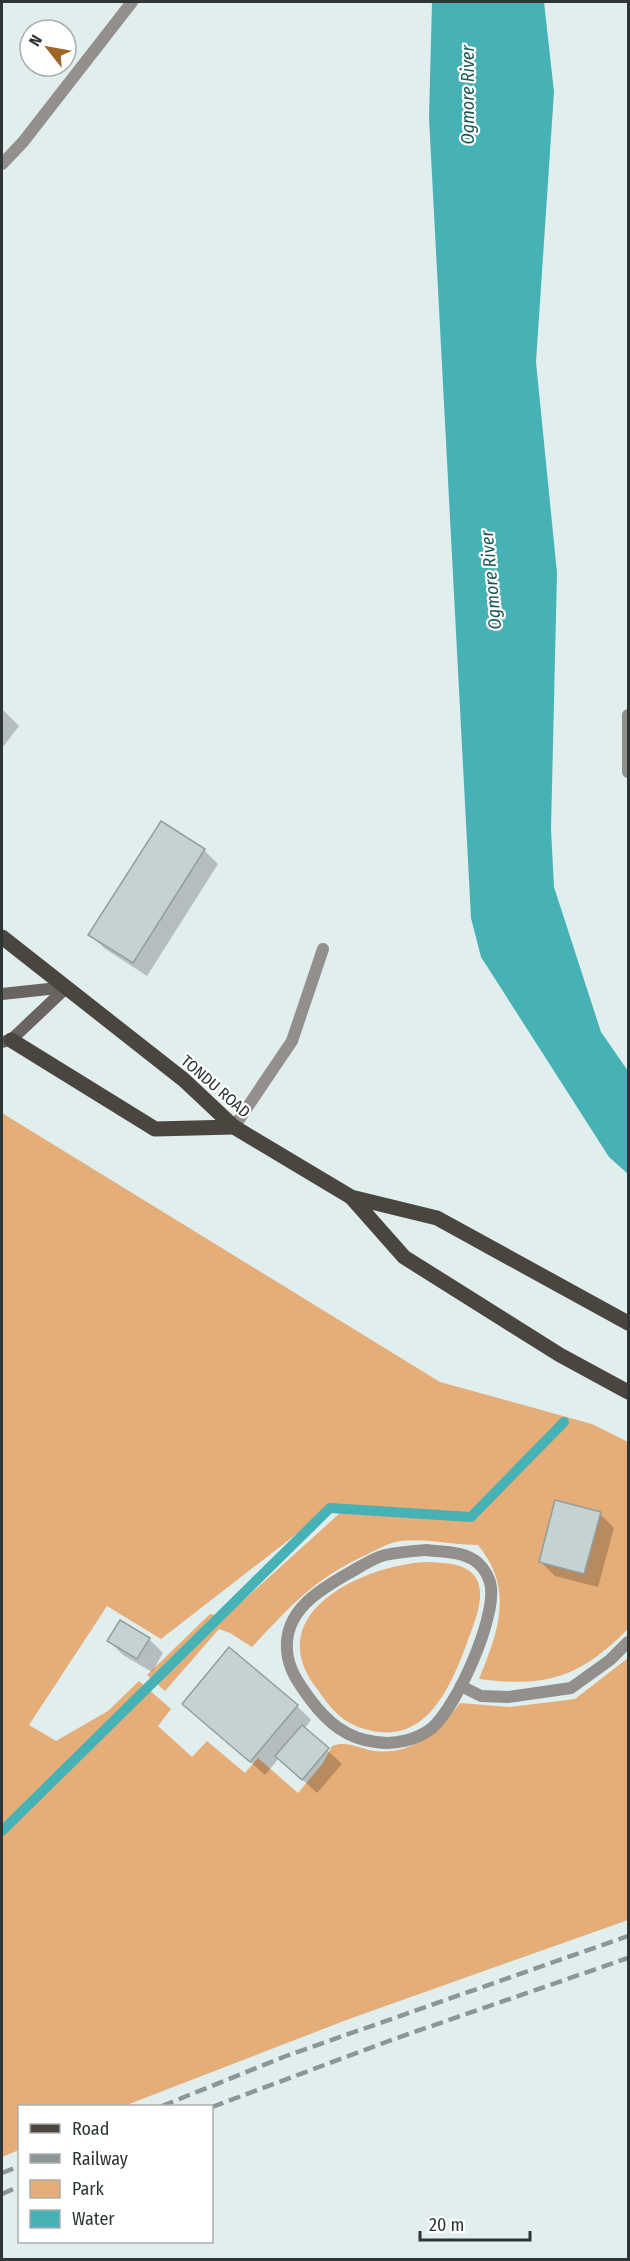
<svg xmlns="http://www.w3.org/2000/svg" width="630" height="2261" viewBox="0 0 630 2261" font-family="'Fira Sans Condensed',sans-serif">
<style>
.green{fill:#e5ad77}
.water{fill:#47b2b5}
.shadow{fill:#0003}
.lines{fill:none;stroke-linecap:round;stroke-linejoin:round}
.stream{stroke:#47b2b5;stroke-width:10}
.building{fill:#c5d2d2;stroke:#939f9f;stroke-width:1.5}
.lane{stroke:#938f8c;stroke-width:12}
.street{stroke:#938f8c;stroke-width:12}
.secondary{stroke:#69645f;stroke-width:12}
.primary{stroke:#4b4540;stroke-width:15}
.rail{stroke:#8d9696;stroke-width:4.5;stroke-dasharray:12 6;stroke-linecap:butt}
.labels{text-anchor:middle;stroke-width:4.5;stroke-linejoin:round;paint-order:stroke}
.street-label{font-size:16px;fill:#2f3434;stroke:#fff}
.water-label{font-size:18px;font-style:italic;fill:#185657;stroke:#fff}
</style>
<rect width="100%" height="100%" fill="#e1eeee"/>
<!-- green -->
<g class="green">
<path d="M 2,1113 L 440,1382 L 592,1424 L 628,1442 L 628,1629 C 580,1677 547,1688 479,1679 C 499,1630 514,1589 478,1545 C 452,1545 426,1538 400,1541 C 388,1543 376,1550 366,1555 C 312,1580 291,1606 252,1647 L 230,1633 L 219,1629 L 165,1691 L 147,1675 L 210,1614 L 225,1617 L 340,1513 L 330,1508 L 161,1639 L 107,1606 L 29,1725 L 56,1741 L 108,1711 L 139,1681 L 171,1709 L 158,1726 L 192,1757 L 207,1741 L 245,1773 L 258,1758 L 298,1793 L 323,1763 L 332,1746 C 346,1741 356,1747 369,1750 C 410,1758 437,1733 460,1703 L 510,1707 L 575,1699 L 628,1658 L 628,1920 L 349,2019 L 124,2106 L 20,2106 L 19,2150 L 2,2157 Z"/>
<path d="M 426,1562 C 443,1563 466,1562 476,1578 C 487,1597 473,1625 467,1643 C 452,1683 430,1738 379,1732 C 365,1730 352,1726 341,1717 C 330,1708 323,1697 315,1686 C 261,1612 365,1565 426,1562 Z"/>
</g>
<!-- water -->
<path class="water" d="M 432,2 L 544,2 L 554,92 L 536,362 L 557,573 L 551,829 L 554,887 L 601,1032 L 628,1071 L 628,1174 L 609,1157 L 481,957 L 471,918 L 429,118 Z"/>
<!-- shadow -->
<g class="shadow">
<path d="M 2,709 L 19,726 L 2,748 Z"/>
<path d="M 204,850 L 218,864 L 147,976 L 104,948 L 90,934 Z"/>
<path d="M 600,1514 L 614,1528 L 598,1587 L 555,1576 L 541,1562 Z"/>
<path d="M 149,1639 L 163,1653 L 152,1672 L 123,1655 L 109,1641 Z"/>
<path d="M 184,1704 L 297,1706 L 311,1720 L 304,1729 L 342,1764 L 317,1793 L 279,1758 L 265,1775 Z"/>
</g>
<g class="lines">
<!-- stream -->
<path class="stream" d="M 2,1831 L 330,1508 L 471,1517 L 564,1422"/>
</g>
<!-- building -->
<g class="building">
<path d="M 161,821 L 205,849 L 133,963 L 88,935 Z"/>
<path d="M 555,1500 L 601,1512 L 584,1574 L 539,1562 Z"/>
<path d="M 120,1620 L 150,1638 L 137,1659 L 107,1641 Z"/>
<path d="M 229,1647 L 298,1705 L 250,1762 L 182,1704 Z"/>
<path d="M 302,1725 L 329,1748 L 302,1780 L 275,1756 Z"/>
</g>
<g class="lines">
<!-- lane -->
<g class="lane">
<path d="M 2,164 L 23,142 L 132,2"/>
<path d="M 234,1127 L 292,1041 L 323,949"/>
<path d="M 426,1550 C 443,1552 465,1551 478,1563 C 485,1569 490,1579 491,1587 C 495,1621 457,1706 432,1728 C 417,1740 395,1745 376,1742 C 347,1739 327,1722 310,1699 C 299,1684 288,1669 287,1650 C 284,1611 319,1590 349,1573 C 360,1567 373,1558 385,1555 C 399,1552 413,1551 426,1550 Z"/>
<path d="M 461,1686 L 481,1696 L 508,1697 L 571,1688 L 610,1660 L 628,1642"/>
</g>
<!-- street -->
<path class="street" d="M 628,715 L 628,772"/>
<!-- secondary -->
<g class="secondary">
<path d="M 2,994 L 67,987"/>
<path d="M 2,1042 L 11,1040 L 67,987"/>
</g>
<!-- primary -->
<g class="primary">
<path d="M 2,937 L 184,1080 L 234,1127 L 351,1197 L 437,1218 L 628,1323"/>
<path d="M 11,1040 L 155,1129 L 234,1127"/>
<path d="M 351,1197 L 404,1257 L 560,1355 L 628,1392"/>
</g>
<!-- rail -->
<g class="rail">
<path d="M 162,2106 L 286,2056 L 628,1936"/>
<path d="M 212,2107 L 394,2039 L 628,1958"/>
<path d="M 2,2173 L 20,2166"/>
<path d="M 2,2194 L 20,2186"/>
</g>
</g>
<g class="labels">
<!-- street labels -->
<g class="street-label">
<text transform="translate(216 1086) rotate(41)" y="6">TONDU ROAD</text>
</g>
<!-- water labels -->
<g class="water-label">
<text transform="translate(468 95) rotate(-90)" y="6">Ogmore River</text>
<text transform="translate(491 580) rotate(-95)" y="6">Ogmore River</text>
</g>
</g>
<!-- border -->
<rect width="630" height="2261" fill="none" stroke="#2f3434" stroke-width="6"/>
<!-- legend -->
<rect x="18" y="2105" width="195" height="138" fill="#ffffff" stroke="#acaeae" stroke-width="1.5"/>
<rect x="30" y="2124" width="30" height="9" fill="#4b4540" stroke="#acaeae" stroke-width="1.5"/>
<text x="72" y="2135" font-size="18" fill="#2f3434">Road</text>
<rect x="30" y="2154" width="30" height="9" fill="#8d9696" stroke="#acaeae" stroke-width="1.5"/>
<text x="72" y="2165" font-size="18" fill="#2f3434">Railway</text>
<rect x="30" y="2180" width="30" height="18" fill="#e5ad77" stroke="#acaeae" stroke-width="1.5"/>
<text x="72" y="2195" font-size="18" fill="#2f3434">Park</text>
<rect x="30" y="2210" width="30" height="18" fill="#47b2b5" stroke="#acaeae" stroke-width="1.5"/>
<text x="72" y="2225" font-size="18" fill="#2f3434">Water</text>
<!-- north arrow -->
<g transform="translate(48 48) rotate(301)"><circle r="28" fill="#ffffff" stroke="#acaeae" stroke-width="1.5"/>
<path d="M0-4.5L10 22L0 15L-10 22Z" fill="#9f6524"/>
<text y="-9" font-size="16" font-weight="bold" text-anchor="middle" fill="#2f3434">N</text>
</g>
<!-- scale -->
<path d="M420 2231v9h110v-9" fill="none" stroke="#2f3434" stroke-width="3"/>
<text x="429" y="2231" font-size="18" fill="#2f3434" stroke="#ffffff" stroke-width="4.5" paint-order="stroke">20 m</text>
</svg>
